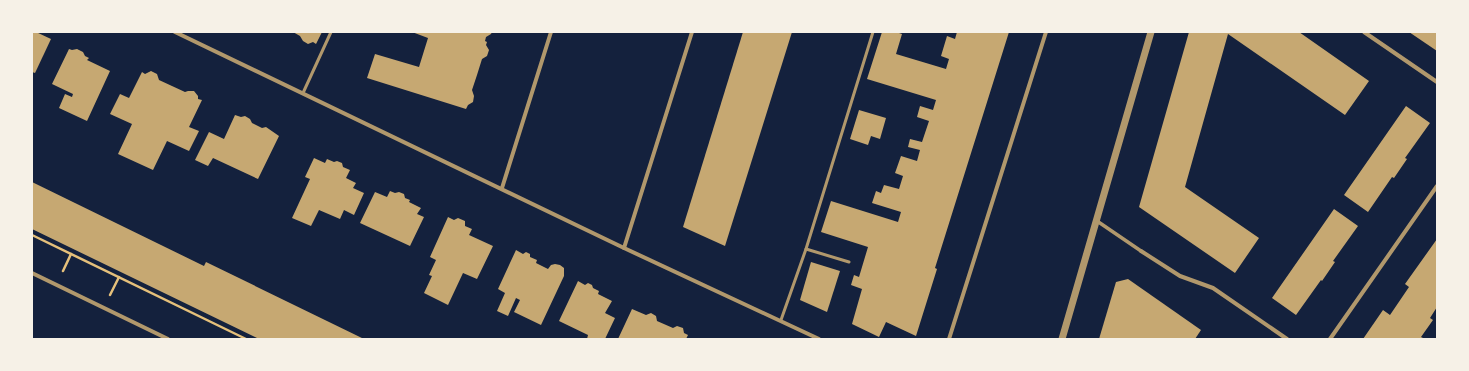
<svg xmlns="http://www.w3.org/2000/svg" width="1469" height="371" viewBox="0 0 1469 371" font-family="Poppins,sans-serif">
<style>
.building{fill:#c6a872}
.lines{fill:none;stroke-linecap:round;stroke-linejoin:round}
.path{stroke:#e5c07b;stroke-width:2.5}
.service{stroke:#b1986c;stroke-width:3}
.pedestrian{stroke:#b1986c;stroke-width:3.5}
.minor{stroke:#b1986c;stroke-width:4}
.tertiary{stroke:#b1986c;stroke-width:7}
</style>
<rect width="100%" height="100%" fill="#14213d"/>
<!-- building -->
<g class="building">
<path d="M 32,32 L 36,32 L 51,39 L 35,73 L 32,72 Z"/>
<path d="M 293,32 L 322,32 L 316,44 L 313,42 L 308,44 L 303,41 L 300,36 Z"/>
<path d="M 412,32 L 492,32 L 491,34 L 486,37 L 485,41 L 487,42 L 486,45 L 489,50 L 487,56 L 482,59 L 477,75 L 472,90 L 474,96 L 473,102 L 468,105 L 466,109 L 367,78 L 375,54 L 419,67 L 428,38 Z"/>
<path d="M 743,32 L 792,32 L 725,246 L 683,227 Z"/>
<path d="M 882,32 L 896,32 L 902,34 L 896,54 L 946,69 L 949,59 L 941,56 L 947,36 L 955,39 L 957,32 L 1009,32 L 935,268 L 937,269 L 916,336 L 886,322 L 879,337 L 852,324 L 862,289 L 851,285 L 854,275 L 859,277 L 868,247 L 821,232 L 831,201 L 898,222 L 901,212 L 872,203 L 876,191 L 881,193 L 884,185 L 899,189 L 903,176 L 895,173 L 901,156 L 917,161 L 920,150 L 908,147 L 910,139 L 922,142 L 929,121 L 917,117 L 920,106 L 933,110 L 936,100 L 867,79 Z"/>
<path d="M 1189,32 L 1299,32 L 1369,81 L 1345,115 L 1228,34 L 1185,187 L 1259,238 L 1235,273 L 1139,207 Z"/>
<path d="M 1409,32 L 1437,32 L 1437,51 Z"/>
<path d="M 69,49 L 72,50 L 77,49 L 83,52 L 85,56 L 89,58 L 87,60 L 110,71 L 87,121 L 59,108 L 65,94 L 72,97 L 73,94 L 52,84 Z"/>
<path d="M 151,71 L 157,74 L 159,80 L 185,92 L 188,91 L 194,91 L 198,96 L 198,99 L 202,100 L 189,127 L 199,131 L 189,151 L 167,141 L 153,170 L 118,154 L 132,124 L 110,114 L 120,94 L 129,98 L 142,72 L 145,74 Z"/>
<path d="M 1406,106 L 1430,123 L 1405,158 L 1407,159 L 1394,178 L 1392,177 L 1368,212 L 1344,195 Z"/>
<path d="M 859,110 L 886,118 L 880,139 L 871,136 L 868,145 L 850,139 Z"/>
<path d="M 235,115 L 241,117 L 245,116 L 250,119 L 252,123 L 262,128 L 266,127 L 279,136 L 258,179 L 213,158 L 208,166 L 195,160 L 209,132 L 224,139 Z"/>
<path d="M 314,158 L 325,163 L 327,159 L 334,162 L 337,161 L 342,163 L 343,167 L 350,170 L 346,178 L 356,183 L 353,188 L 364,193 L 354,215 L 344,210 L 340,219 L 319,210 L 311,226 L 292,218 L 310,179 L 305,177 Z"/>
<path d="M 32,182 L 204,266 L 206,262 L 364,339 L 259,339 L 32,229 Z"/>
<path d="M 390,191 L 395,193 L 399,192 L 404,194 L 405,198 L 410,200 L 409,202 L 421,208 L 417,214 L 424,217 L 410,246 L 360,223 L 375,192 L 387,197 Z"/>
<path d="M 1334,209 L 1358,226 L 1333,261 L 1335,262 L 1322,281 L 1321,280 L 1296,315 L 1272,298 Z"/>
<path d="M 448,217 L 454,220 L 458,218 L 465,221 L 465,226 L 472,229 L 469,235 L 493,246 L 477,279 L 463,273 L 448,305 L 424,293 L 432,276 L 429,275 L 436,260 L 430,257 Z"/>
<path d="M 1437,239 L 1437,307 L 1430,318 L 1433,320 L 1421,337 L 1425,339 L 1363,339 L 1383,310 L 1390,315 L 1409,287 L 1405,284 Z"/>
<path d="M 516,250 L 523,254 L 526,252 L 530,254 L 530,257 L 537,260 L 536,263 L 548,269 L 551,265 L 555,264 L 560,265 L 564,268 L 564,276 L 541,325 L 514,312 L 520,300 L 516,298 L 508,316 L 497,311 L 505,293 L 498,289 Z"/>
<path d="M 811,262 L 840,271 L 827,312 L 800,300 Z"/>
<path d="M 1128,279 L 1201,330 L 1195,339 L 1099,339 L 1116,282 Z"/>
<path d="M 578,281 L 585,285 L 588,283 L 592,285 L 593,288 L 599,291 L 598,294 L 612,301 L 605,313 L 615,318 L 605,339 L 587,339 L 588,335 L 559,321 Z"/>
<path d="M 632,309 L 646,315 L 651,313 L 656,316 L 657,321 L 673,328 L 677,326 L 683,328 L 684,333 L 688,335 L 686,339 L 618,339 Z"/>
</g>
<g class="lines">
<!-- path -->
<g class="path">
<path d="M 32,235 L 246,339"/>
<path d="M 63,271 L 71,254"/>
<path d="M 110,295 L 119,277"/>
</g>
<!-- service -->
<g class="service">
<path d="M 303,93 L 331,32"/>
<path d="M 806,249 L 849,262"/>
<path d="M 781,320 L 806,249 L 873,32"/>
</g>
<!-- pedestrian -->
<path class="pedestrian" d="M 1097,221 L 1141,251"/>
<!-- minor -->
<g class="minor">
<path d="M 175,32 L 624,248 L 819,339"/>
<path d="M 1364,32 L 1437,82"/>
<path d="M 502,188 L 551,32"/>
<path d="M 624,248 L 692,32"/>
<path d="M 1141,251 L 1180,276 L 1213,288 L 1287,339"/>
<path d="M 32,273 L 168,339"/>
<path d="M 949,339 L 1046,32"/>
<path d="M 1330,339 L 1437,186"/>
</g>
<!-- tertiary -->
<path class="tertiary" d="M 1062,339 L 1151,32"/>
</g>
<!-- border -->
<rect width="1469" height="371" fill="none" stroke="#f6f1e7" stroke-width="66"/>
</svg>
